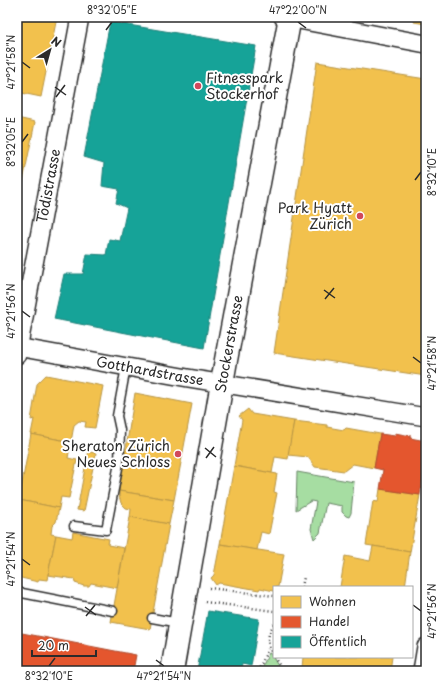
<svg xmlns="http://www.w3.org/2000/svg" width="443" height="688" viewBox="0 0 443 688" font-family="'Playpen Sans',sans-serif">
<style>
.green{fill:#a6dda2;stroke:#688466}
.homes{fill:#f2c14e;stroke:#b69444}
.shops{fill:#e4572e;stroke:#ac4a2d}
.public{fill:#17a398;stroke:#1d7f77}
.lines{fill:none;stroke-linecap:round;stroke-linejoin:round}
.lane-casing{stroke:#2b2b2b;stroke-width:11}
.street-casing{stroke:#2b2b2b;stroke-width:20}
.secondary-casing{stroke:#2b2b2b;stroke-width:25}
.path{stroke:#2b2b2b;stroke-width:2.5;stroke-dasharray:1 3;stroke-linecap:butt}
.lane{stroke:#fff;stroke-width:8}
.street{stroke:#fff;stroke-width:17}
.secondary{stroke:#fff;stroke-width:22}
.ticks{fill:none;stroke:#2b2b2b;stroke-width:1.5}
.poi-dot{fill:#d1495b;stroke:#fff;stroke-width:1.5}
.labels{text-anchor:middle;stroke-width:4;stroke-linejoin:round;paint-order:stroke}
.poi-label{font-size:14px;fill:#2b2b2b;stroke:#fff;text-anchor:end}
.street-label{font-size:14px;fill:#2b2b2b;stroke:#fff}
.neatline{fill:none;stroke:#2b2b2b;stroke-width:1.5}
.ticks-label{font-size:10px;text-anchor:middle;fill:#2b2b2b}
</style>
<rect width="100%" height="100%" fill="#fff"/>
<filter id="ink" filterUnits="userSpaceOnUse"><feTurbulence type="fractalNoise" baseFrequency=".025" numOctaves="2"/><feDisplacementMap in="SourceGraphic" scale="8" xChannelSelector="R" yChannelSelector="G"/><feConvolveMatrix kernelMatrix="1 2 1 2 8 2 1 2 1" color-interpolation-filters="sRGB"/></filter>
<g filter="url(#ink)">
<!-- green -->
<g class="green">
<path d="M 297,472 L 354,482 L 351,513 L 349,517 L 346,516 L 342,512 L 342,506 L 326,503 L 320,533 L 314,539 L 311,529 L 316,502 L 311,501 L 296,510 Z"/>
<path d="M 269,653 L 271,654 L 281,671 L 260,671 Z"/>
</g>
<!-- homes -->
<g class="homes">
<path d="M 17,17 L 57,17 L 41,97 L 17,92 Z"/>
<path d="M 415,17 L 426,17 L 426,24 L 414,22 Z"/>
<path d="M 317,62 L 426,79 L 426,376 L 274,353 Z"/>
<path d="M 17,118 L 35,122 L 17,211 Z"/>
<path d="M 46,375 L 103,386 L 95,428 L 85,427 L 86,422 L 79,421 L 74,425 L 71,442 L 31,434 L 34,419 L 31,420 L 37,384 Z"/>
<path d="M 135,393 L 192,404 L 174,500 L 119,491 Z"/>
<path d="M 248,409 L 252,414 L 294,421 L 288,459 L 275,457 L 272,473 L 234,466 L 242,420 L 239,416 Z"/>
<path d="M 294,421 L 327,425 L 327,427 L 344,430 L 346,428 L 380,434 L 374,468 L 353,464 L 344,471 L 315,467 L 308,457 L 288,455 Z"/>
<path d="M 31,434 L 71,442 L 68,458 L 77,460 L 69,498 L 61,497 L 59,508 L 19,500 Z"/>
<path d="M 88,452 L 96,453 L 84,511 L 77,510 Z"/>
<path d="M 234,466 L 277,474 L 274,492 L 277,493 L 269,534 L 261,532 L 257,550 L 220,544 Z"/>
<path d="M 380,489 L 420,495 L 410,552 L 366,545 L 373,501 L 378,502 Z"/>
<path d="M 119,491 L 174,500 L 169,524 L 130,517 L 131,509 L 126,508 L 121,503 L 119,496 Z"/>
<path d="M 19,500 L 59,508 L 56,522 L 52,526 L 51,534 L 56,535 L 47,580 L 39,579 L 38,582 L 17,577 L 17,514 Z"/>
<path d="M 130,517 L 169,524 L 150,629 L 111,622 Z"/>
<path d="M 73,532 L 109,539 L 108,545 L 124,548 L 117,588 L 91,583 L 89,586 L 84,586 L 75,583 L 74,579 L 48,575 L 56,535 L 72,538 Z"/>
<path d="M 220,544 L 284,554 L 278,587 L 274,587 L 274,591 L 260,588 L 259,590 L 219,583 L 216,585 L 211,578 L 214,575 Z"/>
<path d="M 373,546 L 410,552 L 405,587 L 340,587 L 345,556 L 370,561 Z"/>
<path d="M 303,657 L 392,657 L 390,671 L 309,671 L 309,669 L 302,668 Z"/>
</g>
<!-- shops -->
<g class="shops">
<path d="M 395,433 L 411,436 L 410,438 L 426,441 L 426,458 L 420,495 L 380,489 L 383,470 L 374,468 L 380,434 L 395,436 Z"/>
<path d="M 22,633 L 136,655 L 133,671 L 17,671 L 17,653 L 18,653 Z"/>
</g>
<!-- public -->
<g class="public">
<path d="M 110,22 L 256,46 L 204,348 L 54,319 L 64,274 L 83,274 L 87,254 L 106,255 L 109,239 L 120,241 L 127,208 L 116,203 L 119,189 L 102,186 L 104,163 L 84,157 Z"/>
<path d="M 208,611 L 259,619 L 251,666 L 242,664 L 241,671 L 197,671 Z"/>
</g>
<g class="lines">
<defs>
<g id="lane">
<path d="M 74,526 L 106,530 L 119,463 L 120,430 L 117,416 L 126,367"/>
<path d="M 17,592 L 113,611"/>
<path d="M 152,618 L 179,623"/>
</g>
<g id="street">
<path d="M 283,17 L 426,44"/>
<path id="s1" d="M 17,347 L 188,378 L 426,417"/>
<path id="s2" d="M 17,355 L 80,17"/>
<path d="M 422,671 L 426,647"/>
</g>
<g id="secondary">
<path id="s3" d="M 172,671 L 226,360 L 290,17"/>
</g>
</defs>
<!-- lane casing -->
<use href="#lane" class="lane-casing"/>
<!-- street casing -->
<use href="#street" class="street-casing"/>
<!-- secondary casing -->
<use href="#secondary" class="secondary-casing"/>
<!-- path -->
<g class="path">
<path d="M 302,587 L 304,577"/>
<path d="M 209,588 L 274,596"/>
<path d="M 205,602 L 274,611"/>
<path d="M 274,624 C 266,638 266,643 274,657"/>
<path d="M 274,657 L 283,671"/>
<path d="M 258,671 L 268,649"/>
</g>
<!-- lane -->
<use href="#lane" class="lane"/>
<!-- street -->
<use href="#street" class="street"/>
<!-- secondary -->
<use href="#secondary" class="secondary"/>
</g>
</g>
<!-- ticks -->
<path class="ticks" d="M 298,22 L 306,28M 106,30 L 112,22M 22,62 L 30,68M 55,87 L 66,95M 56,97 L 65,85M 22,142 L 28,134M 415,180 L 421,172M 324,290 L 335,298M 325,299 L 334,288M 22,311 L 30,317M 413,357 L 421,363M 205,448 L 216,457M 206,458 L 214,447M 22,559 L 30,565M 413,605 L 421,611M 85,607 L 96,615M 86,616 L 95,605M 156,660 L 164,666M 49,666 L 55,658"/>
<!-- markers -->
<g class="poi-dot">
<circle cx="198" cy="86" r="4"/>
<circle cx="360" cy="216" r="4"/>
<circle cx="178" cy="454" r="4"/>
</g>
<g class="labels">
<!-- poi labels -->
<g class="poi-label">
<text x="206" y="83" text-anchor="start">Fitnesspark<tspan x="206" dy="16">Stockerhof</tspan></text>
<text x="352" y="213">Park Hyatt<tspan x="352" dy="16">Zürich</tspan></text>
<text x="170" y="451">Sheraton Zürich<tspan x="170" dy="16">Neues Schloss</tspan></text>
</g>
<!-- street labels -->
<g class="street-label">
<text dy="5" stroke="none"><textPath href="#s2" startOffset="172">Tödistrasse</textPath></text>
<text dy="5" stroke="none"><textPath href="#s3" startOffset="332">Stockerstrasse</textPath></text>
<text dy="5" stroke="none"><textPath href="#s1" startOffset="135">Gotthardstrasse</textPath></text>
</g>
</g>
<!-- margin -->
<rect width="443" height="688" fill="none" stroke="#fff" stroke-width="44"/>
<!-- legend -->
<rect x="273" y="586" width="140" height="72" fill="#ffffff" stroke="#aaaaaa"/>
<rect x="281" y="596" width="20" height="12" fill="#f2c14e" stroke="#aaaaaa"/>
<text x="309" y="606" font-size="12" fill="#2b2b2b">Wohnen</text>
<rect x="281" y="616" width="20" height="12" fill="#e4572e" stroke="#aaaaaa"/>
<text x="309" y="626" font-size="12" fill="#2b2b2b">Handel</text>
<rect x="281" y="636" width="20" height="12" fill="#17a398" stroke="#aaaaaa"/>
<text x="309" y="646" font-size="12" fill="#2b2b2b">Öffentlich</text>
<!-- north arrow -->
<g transform="translate(50 50) rotate(37)" stroke="#ffffff" stroke-width="3" paint-order="stroke">
<path d="M0-3L7 15L0 10L-7 15Z" fill="#2b2b2b"/>
<text y="-6" font-size="11" font-weight="bold" text-anchor="middle" fill="#2b2b2b">N</text>
</g>
<!-- scale -->
<path d="M32 650v6h64v-6" fill="none" stroke="#2b2b2b" stroke-width="2"/>
<text x="38" y="650" font-size="12" fill="#2b2b2b" stroke="#ffffff" stroke-width="3" paint-order="stroke">20 m</text>
<rect x="22" y="22" width="399" height="644" class="neatline"/>
<g class="ticks-label">
<text x="112" y="14">8°32'05"E</text>
<text x="298" y="14">47°22'00"N</text>
<text transform="translate(11 62) rotate(-90)" y="4">47°21'58"N</text>
<text transform="translate(11 142) rotate(-90)" y="4">8°32'05"E</text>
<text transform="translate(432 172) rotate(-90)" y="4">8°32'10"E</text>
<text transform="translate(11 311) rotate(-90)" y="4">47°21'56"N</text>
<text transform="translate(432 363) rotate(-90)" y="4">47°21'58"N</text>
<text transform="translate(11 559) rotate(-90)" y="4">47°21'54"N</text>
<text transform="translate(432 611) rotate(-90)" y="4">47°21'56"N</text>
<text x="49" y="680">8°32'10"E</text>
<text x="164" y="680">47°21'54"N</text>
</g>
</svg>
